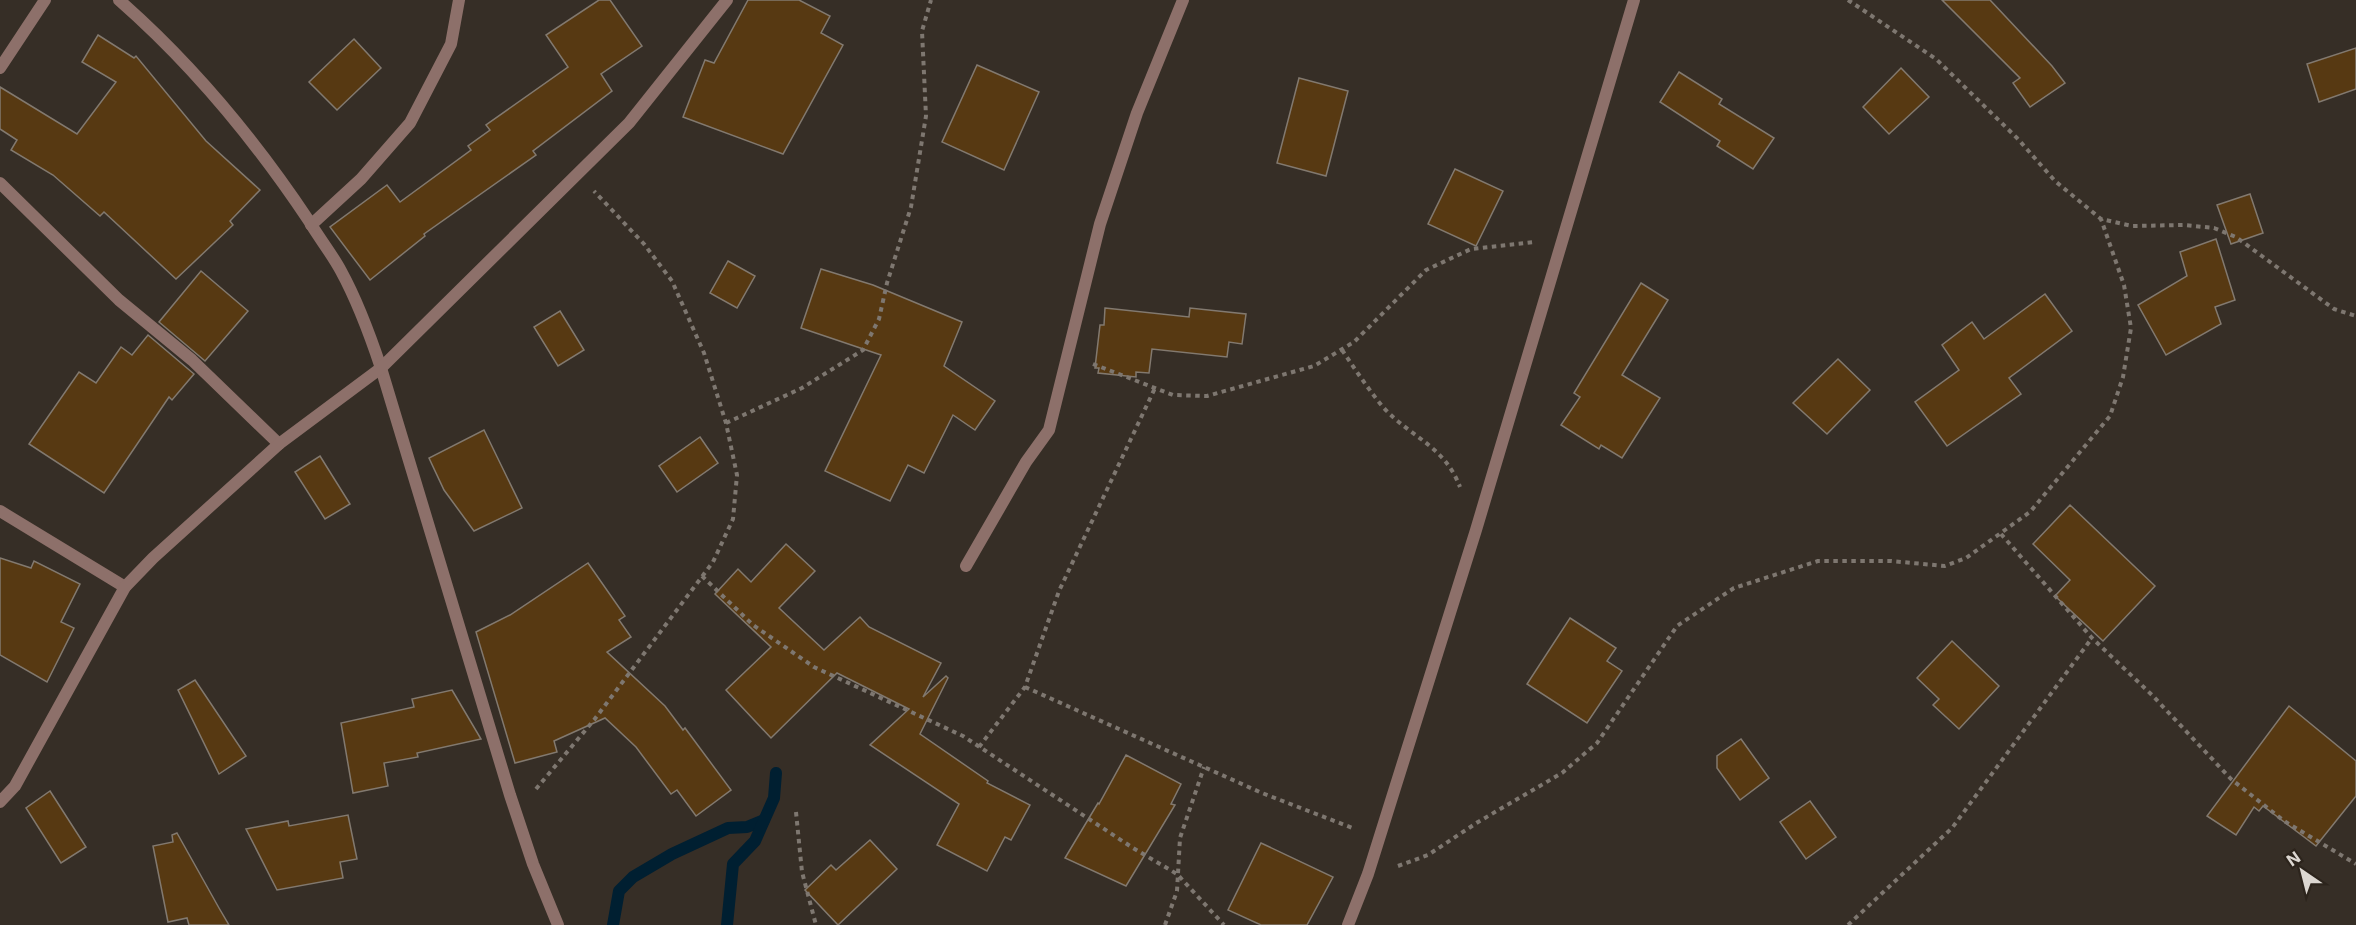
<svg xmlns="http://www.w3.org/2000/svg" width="2356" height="925" viewBox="0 0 2356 925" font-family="Inter,sans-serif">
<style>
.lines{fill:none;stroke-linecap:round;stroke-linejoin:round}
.stream{stroke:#001f31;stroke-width:12}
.building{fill:#573912;stroke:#82796f;stroke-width:1.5}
.path{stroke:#7e7770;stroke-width:4;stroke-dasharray:4.5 4.5;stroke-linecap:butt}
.minor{stroke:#8d706a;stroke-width:12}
</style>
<rect width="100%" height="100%" fill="#362e26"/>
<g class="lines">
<!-- stream -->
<g class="stream">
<path d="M 613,925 L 619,891 L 633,877 L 672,854 L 728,828 L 747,827 L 764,820"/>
<path d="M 727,925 L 733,864 L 755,841 L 774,798 L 776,773"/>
</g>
</g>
<!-- building -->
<g class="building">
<path d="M 599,0 L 610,0 L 642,46 L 601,74 L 612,91 L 533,151 L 536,155 L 424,234 L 425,236 L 370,280 L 330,227 L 387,185 L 400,202 L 471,150 L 468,146 L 490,130 L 486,125 L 568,67 L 546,35 Z"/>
<path d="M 748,0 L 799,0 L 830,16 L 821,33 L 843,45 L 783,154 L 683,117 L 705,60 L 714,63 Z"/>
<path d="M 1942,0 L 1990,0 L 2052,66 L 2065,83 L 2030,107 L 2013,83 L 2020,78 Z"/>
<path d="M 98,35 L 134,58 L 136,56 L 206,141 L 260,190 L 230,221 L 233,225 L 176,279 L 104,212 L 100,216 L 53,175 L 11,150 L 17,140 L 0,129 L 0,87 L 77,134 L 116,82 L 82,62 Z"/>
<path d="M 354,39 L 381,68 L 337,110 L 309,82 Z"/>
<path d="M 2356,48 L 2356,89 L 2319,102 L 2307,64 Z"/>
<path d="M 977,65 L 1039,92 L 1004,170 L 942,142 Z"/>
<path d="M 1901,68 L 1929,97 L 1889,134 L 1863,107 Z"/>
<path d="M 1679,72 L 1722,99 L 1719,104 L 1774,138 L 1753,169 L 1717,146 L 1720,141 L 1660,102 Z"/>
<path d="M 1299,78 L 1348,91 L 1326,176 L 1277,163 Z"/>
<path d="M 1455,169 L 1503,191 L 1476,246 L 1428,224 Z"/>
<path d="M 2250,194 L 2263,233 L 2231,244 L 2217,205 Z"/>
<path d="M 2216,239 L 2235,300 L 2215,307 L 2221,324 L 2166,355 L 2138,305 L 2187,276 L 2180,252 Z"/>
<path d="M 728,261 L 755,276 L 737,308 L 710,293 Z"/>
<path d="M 821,269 L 873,285 L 962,322 L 944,366 L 995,401 L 975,430 L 953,415 L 924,473 L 908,465 L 890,501 L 825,471 L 881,355 L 801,328 Z"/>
<path d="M 201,271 L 248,311 L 205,361 L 159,322 Z"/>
<path d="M 1641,283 L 1668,300 L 1622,375 L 1660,398 L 1622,458 L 1601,445 L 1599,449 L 1561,425 L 1580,397 L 1574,393 Z"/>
<path d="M 2045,294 L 2072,331 L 2009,378 L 2021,394 L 1947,446 L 1915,402 L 1959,370 L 1942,345 L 1972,322 L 1984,339 Z"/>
<path d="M 1105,308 L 1189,317 L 1190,308 L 1246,314 L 1242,344 L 1229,342 L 1227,357 L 1152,349 L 1149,373 L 1136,372 L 1136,377 L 1098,373 L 1099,368 L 1095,368 L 1100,325 L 1104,325 Z"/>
<path d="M 560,311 L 584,350 L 558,366 L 534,327 Z"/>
<path d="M 148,335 L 194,374 L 172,400 L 169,397 L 104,493 L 29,444 L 79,372 L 96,383 L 121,347 L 132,355 Z"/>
<path d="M 1838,359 L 1870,390 L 1827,434 L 1793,403 Z"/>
<path d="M 484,430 L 522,508 L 474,531 L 444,490 L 429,458 Z"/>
<path d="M 700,437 L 718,463 L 677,492 L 659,466 Z"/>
<path d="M 320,456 L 350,504 L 325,519 L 295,472 Z"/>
<path d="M 2070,505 L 2155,586 L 2103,641 L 2055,596 L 2070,580 L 2033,544 Z"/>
<path d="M 786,544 L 815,571 L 779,608 L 824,650 L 860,617 L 869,627 L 941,663 L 923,697 L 946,676 L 948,678 L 920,734 L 988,781 L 987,783 L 1030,805 L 1011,840 L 1005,837 L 987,871 L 937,845 L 959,804 L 870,745 L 909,709 L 837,673 L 771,738 L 726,690 L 771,647 L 715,594 L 738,569 L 751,582 Z"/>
<path d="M 0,558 L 31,568 L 34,561 L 80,584 L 61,622 L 74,628 L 47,682 L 0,655 Z"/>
<path d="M 588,563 L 625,616 L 619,620 L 631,637 L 607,652 L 665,706 L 683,730 L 685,728 L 731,790 L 696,816 L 677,790 L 671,794 L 636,747 L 605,718 L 554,741 L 557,752 L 515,763 L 476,632 L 510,615 Z"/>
<path d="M 1570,618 L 1616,648 L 1607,661 L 1622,671 L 1587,723 L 1527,684 Z"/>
<path d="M 1952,641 L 1999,686 L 1959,729 L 1933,705 L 1939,699 L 1917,678 Z"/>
<path d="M 195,680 L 246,756 L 219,774 L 178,690 Z"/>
<path d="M 452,690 L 481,739 L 417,753 L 418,757 L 384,763 L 388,786 L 353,793 L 341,723 L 414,707 L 412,699 Z"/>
<path d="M 2289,706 L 2356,761 L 2356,796 L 2316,846 L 2263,806 L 2259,811 L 2254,807 L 2236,835 L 2207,816 Z"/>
<path d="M 1741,739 L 1769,778 L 1740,800 L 1717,768 L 1717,756 Z"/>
<path d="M 1126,755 L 1181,784 L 1171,804 L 1175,805 L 1126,886 L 1065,858 L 1098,803 L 1099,804 Z"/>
<path d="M 50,791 L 86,847 L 61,863 L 26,808 Z"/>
<path d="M 1810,801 L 1836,837 L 1806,859 L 1780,822 Z"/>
<path d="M 348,815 L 357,859 L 340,862 L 343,878 L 277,890 L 246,829 L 288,821 L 289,826 Z"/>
<path d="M 177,833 L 219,908 L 229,925 L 189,925 L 187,918 L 168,922 L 153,846 L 173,842 L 172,835 Z"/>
<path d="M 870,840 L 897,869 L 838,925 L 805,890 L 831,865 L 836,870 Z"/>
<path d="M 1261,843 L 1333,877 L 1307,925 L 1261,925 L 1228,910 Z"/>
</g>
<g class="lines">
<!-- path -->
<g class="path">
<path d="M 1848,0 L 1936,59 L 2017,138 L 2055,181 L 2101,219 L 2132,226 L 2184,225 L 2214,228 L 2236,237 L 2334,309 L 2356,316"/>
<path d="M 1342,350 C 1355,369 1368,389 1383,407 C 1411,438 1444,445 1460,487"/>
<path d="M 1093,364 L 1173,395 L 1207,396 L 1314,366 L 1354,342 L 1426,270 L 1471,249 L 1535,242"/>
<path d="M 726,423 L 802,388 L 863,350 L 879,319 L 887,283 L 911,207 L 926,116 L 922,31 L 931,0"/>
<path d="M 2001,534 L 2092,638 L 2152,695 L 2231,779 L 2284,821 L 2356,864"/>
<path d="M 702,576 L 753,625 L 814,667 L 963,736 L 1133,848 L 1177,874 L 1224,925"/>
<path d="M 1025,687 L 1262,793 L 1355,829"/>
<path d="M 979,747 L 1025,687 L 1059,591 L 1155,388"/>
<path d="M 536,789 L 594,720 L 713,562 L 733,519 L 737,475 L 726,423 L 704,353 L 672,281 L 644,244 L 594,191"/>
<path d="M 796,812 L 802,872 L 816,925"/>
<path d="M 1398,866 L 1428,855 L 1478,822 L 1562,773 L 1597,743 L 1677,626 L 1734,588 L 1818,561 L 1891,561 L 1945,566 L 1966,558 L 2030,512 L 2110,416 L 2123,377 L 2131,328 L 2124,285 L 2101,219"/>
<path d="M 1165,925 L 1177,891 L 1180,838 L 1204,767"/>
<path d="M 1848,925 L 1952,828 L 2092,638"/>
</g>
<!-- minor -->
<g class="minor">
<path d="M 119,0 C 192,64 255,140 309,221 C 319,238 332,254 341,271 C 358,302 370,335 381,368 L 510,795 L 533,864 L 558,925"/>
<path d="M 0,68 L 45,0"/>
<path d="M 0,183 L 119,300 L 192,360 L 279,444"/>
<path d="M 311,225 L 361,179 L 410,123 L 451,44 L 459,0"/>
<path d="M 0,511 L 125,587"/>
<path d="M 966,566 L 1026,462 L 1049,430 L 1100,224 L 1137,113 L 1183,0"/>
<path d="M 0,802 L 15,786 L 125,587 L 153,558 L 279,444 L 381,368 L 629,123 L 727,0"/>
<path d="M 1348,925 L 1368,874 L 1476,530 L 1634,0"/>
</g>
</g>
<!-- north arrow -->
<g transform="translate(2302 871) rotate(325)" stroke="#2c241c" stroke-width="4.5" paint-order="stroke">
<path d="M0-4.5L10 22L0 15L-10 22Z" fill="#dcd7d1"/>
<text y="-9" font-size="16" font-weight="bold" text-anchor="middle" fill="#dcd7d1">N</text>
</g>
</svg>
